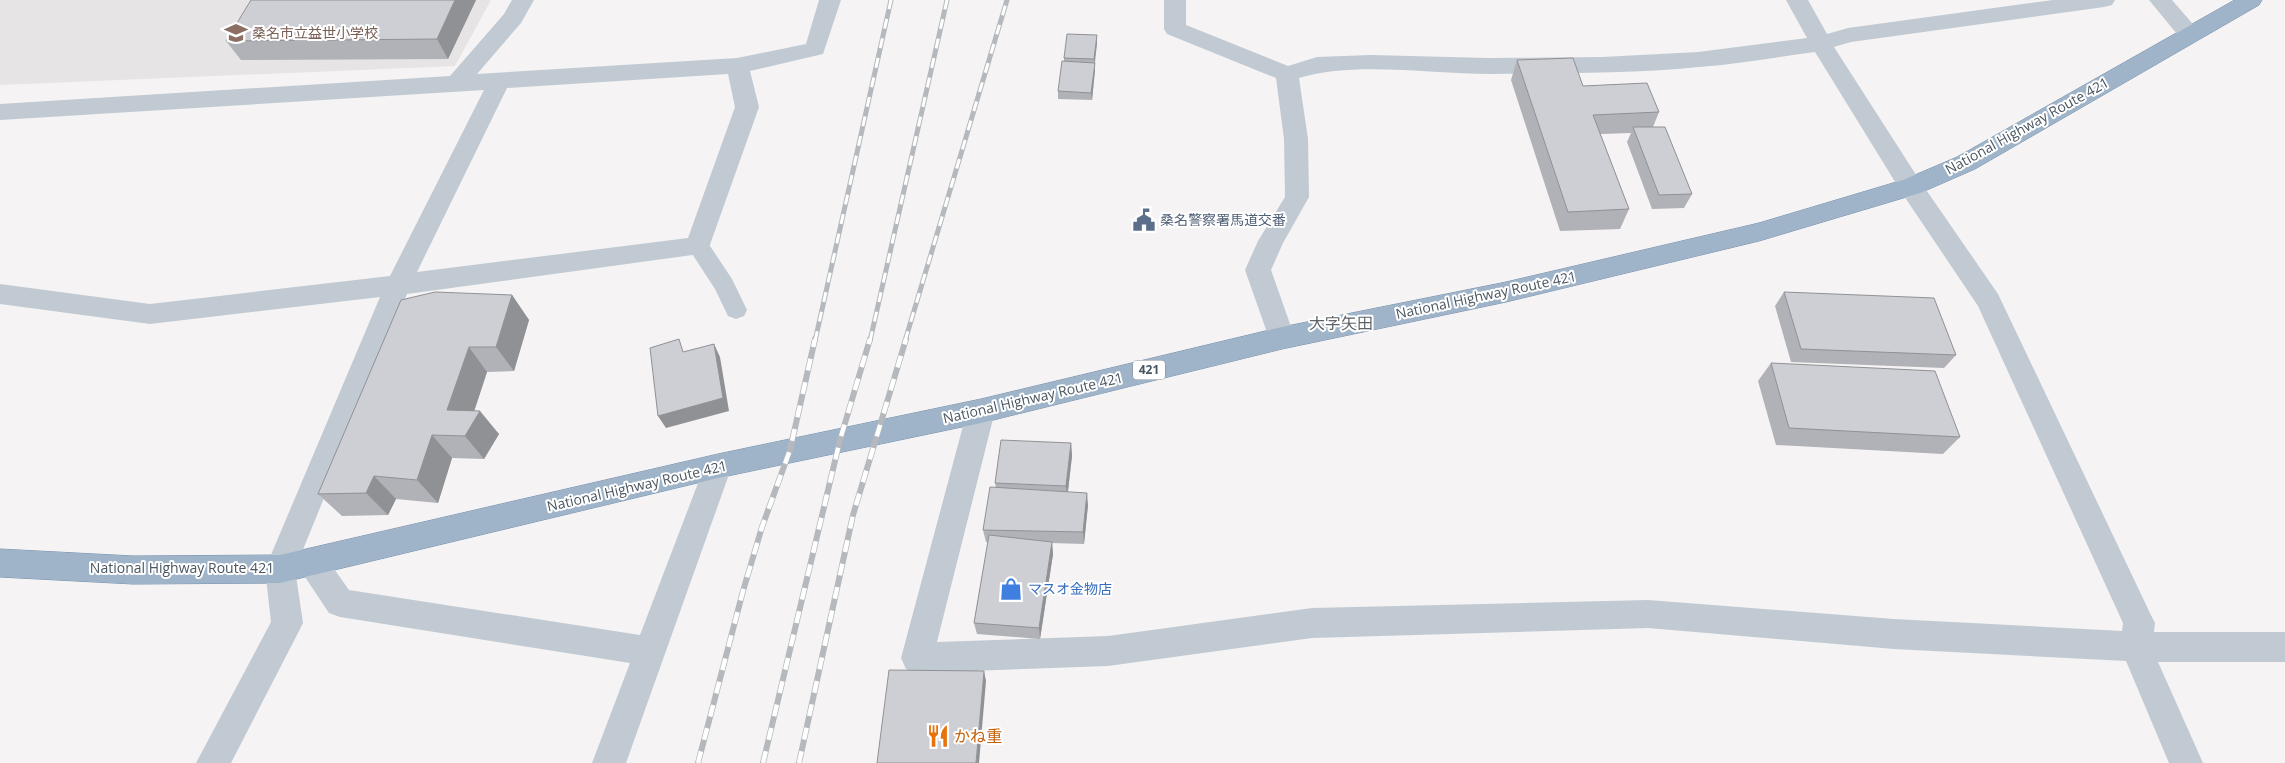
<svg xmlns="http://www.w3.org/2000/svg" width="2285" height="763" viewBox="0 0 2285 763" font-family="'Open Sans','Noto Sans JP',sans-serif">
<style>
.education{fill:#e6e4e5}
.lines{fill:none;stroke-linecap:round;stroke-linejoin:round}
.trunk-casing{stroke:#7690ad;stroke-width:1}
.service{fill:#c1cad2;fill-rule:evenodd}
.minor{fill:#c1cad2;fill-rule:evenodd}
.trunk{fill:#9fb4c9;fill-rule:evenodd}
.rail-far1-casing{stroke:#b5b8bd;stroke-width:5}
.rail-casing{stroke:#b5b8bd;stroke-width:6}
.rail-far1{stroke:#fff;stroke-width:3;stroke-dasharray:10;stroke-linecap:butt}
.rail{stroke:#fff;stroke-width:4.5;stroke-dasharray:12;stroke-linecap:butt}
.wall{fill:#b0b2b7}
.shaded-wall{fill:#909195}
.building{fill:#cdcfd5;stroke:#909195}
.labels{text-anchor:middle;stroke-width:4;stroke-linejoin:round;paint-order:stroke}
.shield{fill:#fff;stroke:#808990;stroke-width:1}
.shield-label{font-size:12px;font-weight:bold;fill:#4a5661}
.education-label{font-size:14px;fill:#785e54;stroke:#fff;text-anchor:start}
.street-label{font-size:14px;fill:#4a5661;stroke:#fff}
.service-label{font-size:14px;fill:#4e5e75;stroke:#fff;text-anchor:start}
.shop-label{font-size:14px;fill:#366cbe;stroke:#fff;text-anchor:start}
.quarter-label{font-size:16px;fill:#5f6368;stroke:#fff}
.near-food-label{font-size:16px;fill:#c56008;stroke:#fff;text-anchor:start}
</style>
<rect width="100%" height="100%" fill="#f5f3f3"/>
<!-- education -->
<path class="education" d="M 0,0 L 491,0 L 455,66 L 0,85 Z"/>
<g class="lines">
<defs>
<path id="trunk" d="M 2235,0 L 2262,0 L 2259,5 L 1975,169 L 1920,193 L 1759,241 L 1506,302 L 1282,349 L 981,423 L 718,478 L 280,583 L 133,584 L 0,577 L 0,549 L 133,556 L 280,555 L 718,454 L 981,399 L 1282,327 L 1506,282 L 1759,223 L 1903,180 L 1957,157 Z"/>
</defs>
<!-- trunk casing -->
<use href="#trunk" class="trunk-casing"/>
<!-- service -->
<path class="service" d="M 698,238 L 706,240 L 732,279 L 747,310 L 744,316 L 736,319 L 728,316 L 715,289 L 687,246 L 690,240 Z"/>
<!-- minor -->
<g class="minor">
<path d="M 512,0 L 534,0 L 521,23 L 477,74 L 737,58 L 806,44 L 819,0 L 841,0 L 823,54 L 750,71 L 759,107 L 707,253 L 407,294 L 302,552 L 311,548 L 322,552 L 349,590 L 640,635 L 708,457 L 718,454 L 728,457 L 732,466 L 626,763 L 592,763 L 630,663 L 340,617 L 329,613 L 297,565 L 295,569 L 303,623 L 298,633 L 231,763 L 196,763 L 271,622 L 265,569 L 380,297 L 150,324 L 0,304 L 0,284 L 150,304 L 390,276 L 484,90 L 0,120 L 0,104 L 450,76 L 504,14 ZM 728,74 L 735,107 L 688,238 L 417,272 L 507,88 Z"/>
<path d="M 1164,0 L 1186,0 L 1186,25 L 1288,66 L 1317,57 L 1371,55 L 1488,58 L 1602,57 L 1698,52 L 1807,38 L 1786,0 L 1808,0 L 1827,34 L 1848,28 L 2053,0 L 2115,0 L 2112,5 L 2104,7 L 1851,42 L 1834,47 L 1920,181 L 1998,294 L 2150,613 L 2155,623 L 2154,632 L 2285,632 L 2285,662 L 2158,662 L 2203,763 L 2169,763 L 2126,661 L 1894,649 L 1648,628 L 1312,638 L 1108,666 L 917,673 L 906,669 L 901,658 L 967,411 L 971,403 L 981,399 L 991,403 L 995,411 L 937,642 L 1108,636 L 1312,608 L 1648,600 L 1894,619 L 2122,631 L 2123,623 L 1978,306 L 1902,193 L 1815,52 C 1776,57 1738,64 1699,67 C 1630,74 1560,73 1491,74 C 1432,74 1355,61 1299,78 L 1308,139 L 1309,197 L 1283,243 L 1271,270 L 1295,338 L 1291,346 L 1282,349 L 1273,346 L 1269,338 L 1245,270 L 1258,241 L 1285,197 L 1284,139 L 1276,78 L 1167,34 L 1164,29 Z"/>
<path d="M 2149,0 L 2172,0 L 2198,30 L 2201,35 L 2198,40 L 2190,42 L 2182,40 Z"/>
</g>
<!-- trunk -->
<use href="#trunk" class="trunk"/>
<defs>
<g id="rail-far1">
<path d="M 815,341 L 891,0"/>
<path d="M 870,341 L 947,0"/>
<path d="M 905,341 L 1007,0"/>
</g>
<g id="rail">
<path d="M 698,763 L 743,591 L 762,527 L 790,450 L 815,339"/>
<path d="M 763,763 L 840,440 L 870,339"/>
<path d="M 799,763 L 853,515 L 906,339"/>
</g>
</defs>
<!-- rail-far1 casing -->
<use href="#rail-far1" class="rail-far1-casing"/>
<!-- rail casing -->
<use href="#rail" class="rail-casing"/>
<!-- rail-far1 -->
<use href="#rail-far1" class="rail-far1"/>
<!-- rail -->
<use href="#rail" class="rail"/>
</g>
<!-- wall -->
<g class="wall">
<path d="M 476,0 L 448,59 L 241,60 L 226,41 Z"/>
<path d="M 1097,43 L 1095,63 L 1095,70 L 1092,100 L 1058,99 L 1058,91 L 1064,61 L 1064,58 Z"/>
<path d="M 1517,60 L 1583,86 L 1659,112 L 1653,127 L 1692,194 L 1684,208 L 1652,209 L 1627,142 L 1631,133 L 1600,134 L 1629,209 L 1620,229 L 1560,231 L 1511,80 Z"/>
<path d="M 1784,292 L 1956,355 L 1944,368 L 1791,362 L 1775,306 Z"/>
<path d="M 512,295 L 529,320 L 514,371 L 487,372 L 474,411 L 499,434 L 484,459 L 452,458 L 438,503 L 396,499 L 388,515 L 342,516 L 318,494 Z"/>
<path d="M 1771,363 L 1960,437 L 1943,454 L 1776,445 L 1758,381 Z"/>
<path d="M 1071,443 L 1072,456 L 1068,492 L 1088,505 L 1084,544 L 1052,543 L 1053,554 L 1040,639 L 977,634 L 974,623 L 988,542 L 986,542 L 983,530 L 996,488 L 995,483 Z"/>
</g>
<!-- shaded-wall -->
<g class="shaded-wall">
<path d="M 455,0 L 476,0 L 448,59 L 437,39 Z"/>
<path d="M 1097,35 L 1097,43 L 1094,67 L 1094,59 Z"/>
<path d="M 1095,63 L 1095,70 L 1092,100 L 1091,93 Z"/>
<path d="M 512,295 L 529,320 L 514,371 L 496,347 Z"/>
<path d="M 714,344 L 720,357 L 729,411 L 666,428 L 658,416 Z"/>
<path d="M 469,347 L 487,372 L 467,433 L 447,410 Z"/>
<path d="M 480,411 L 499,434 L 484,459 L 465,436 Z"/>
<path d="M 432,435 L 452,458 L 438,503 L 417,480 Z"/>
<path d="M 1071,443 L 1072,456 L 1067,498 L 1066,486 Z"/>
<path d="M 374,476 L 396,499 L 388,515 L 366,493 Z"/>
<path d="M 1087,493 L 1088,505 L 1084,544 L 1083,532 Z"/>
<path d="M 1052,542 L 1053,554 L 1040,639 L 1039,628 Z"/>
<path d="M 984,671 L 986,681 L 979,763 L 976,763 Z"/>
</g>
<!-- building -->
<g class="building">
<path d="M 251,0 L 455,0 L 437,39 L 226,41 Z"/>
<path d="M 1067,34 L 1097,35 L 1094,59 L 1064,58 Z"/>
<path d="M 1573,58 L 1583,86 L 1647,83 L 1659,112 L 1593,115 L 1629,209 L 1568,212 L 1517,60 Z"/>
<path d="M 1062,61 L 1095,63 L 1091,93 L 1058,91 Z"/>
<path d="M 1633,127 L 1665,127 L 1692,194 L 1659,195 Z"/>
<path d="M 435,292 L 512,295 L 496,347 L 469,347 L 447,410 L 480,411 L 465,436 L 432,435 L 417,480 L 374,476 L 366,493 L 318,494 L 401,300 Z"/>
<path d="M 1784,292 L 1934,298 L 1956,355 L 1801,349 Z"/>
<path d="M 679,339 L 683,352 L 714,344 L 723,398 L 658,416 L 650,348 Z"/>
<path d="M 1771,363 L 1935,371 L 1960,437 L 1789,428 Z"/>
<path d="M 1001,440 L 1071,443 L 1066,486 L 995,483 Z"/>
<path d="M 990,487 L 1087,493 L 1083,532 L 983,530 Z"/>
<path d="M 989,535 L 1052,542 L 1039,628 L 974,623 Z"/>
<path d="M 889,670 L 984,671 L 976,763 L 877,763 Z"/>
</g>
<!-- icons -->
<defs>
<symbol id="school-bare" viewBox="-9 -9 18 18"><path d="M0-5L7-2L0 1L-7-2ZM-4 1L0 2.5L4 1V4Q0 6-4 4Z" fill="#8d6e63" stroke="#fff" stroke-width="2.5" paint-order="stroke"/></symbol>
<symbol id="civic-bare" viewBox="-9 -9 18 18"><path d="M-.6-6.5H3V-4.5H.6V-3L4-1V1h2V6H-6V1h2V-1L-.6-3ZM-1.2 2.5V6h2.4V2.5Z" fill="#5c6f8a" stroke="#fff" stroke-width="2.5" paint-order="stroke"/></symbol>
<symbol id="shop-bare" viewBox="-9 -9 18 18"><path d="M-5-2.5h2.3a2.7 3.5 0 0 1 5.4 0H5L5.5 6h-11ZM-1.5-2.5h3a1.5 2.3 0 0 0-3 0Z" fill="#3f7fe0" stroke="#fff" stroke-width="2.5" paint-order="stroke"/></symbol>
<symbol id="restaurant-bare" viewBox="-9 -9 18 18"><path d="M-5-6h1v4h1v-4h1v4h1v-4h1v5L-1.5 .5V6h-2V.5L-5-1ZM5-6V6H3V1.5H1.5Q1.5-4 5-6Z" fill="#e8710a" stroke="#fff" stroke-width="2.5" paint-order="stroke"/></symbol>
</defs>
<g fill-rule="evenodd">
<use href="#school-bare" x="220" y="17" width="32" height="32"/>
<use href="#civic-bare" x="1128" y="204" width="32" height="32"/>
<use href="#shop-bare" x="995" y="573" width="32" height="32"/>
<use href="#restaurant-bare" x="922" y="720" width="32" height="32"/>
</g>
<g class="labels">
<!-- shield labels -->
<rect class="shield" x="1133" y="360.5" width="32" height="19" rx="4"/>
<g class="shield-label">
<text x="1149" y="374">421</text>
</g>
<!-- education labels -->
<g class="education-label">
<text x="252" y="38">桑名市立益世小学校</text>
</g>
<!-- street labels -->
<g class="street-label">
<text transform="translate(2027 126) rotate(-29)" y="5">National Highway Route 421</text>
<text transform="translate(1486 295) rotate(-12)" y="5">National Highway Route 421</text>
<text transform="translate(1033 398) rotate(-13)" y="5">National Highway Route 421</text>
<text transform="translate(637 486) rotate(-13)" y="5">National Highway Route 421</text>
<text x="182" y="573">National Highway Route 421</text>
</g>
<!-- service labels -->
<g class="service-label">
<text x="1160" y="225">桑名警察署馬道交番</text>
</g>
<!-- shop labels -->
<g class="shop-label">
<text x="1028" y="594">マスオ金物店</text>
</g>
<!-- quarter labels -->
<g class="quarter-label">
<text x="1341" y="329">大字矢田</text>
</g>
<!-- near-food labels -->
<g class="near-food-label">
<text x="954" y="742">かね重</text>
</g>
</g>
</svg>
